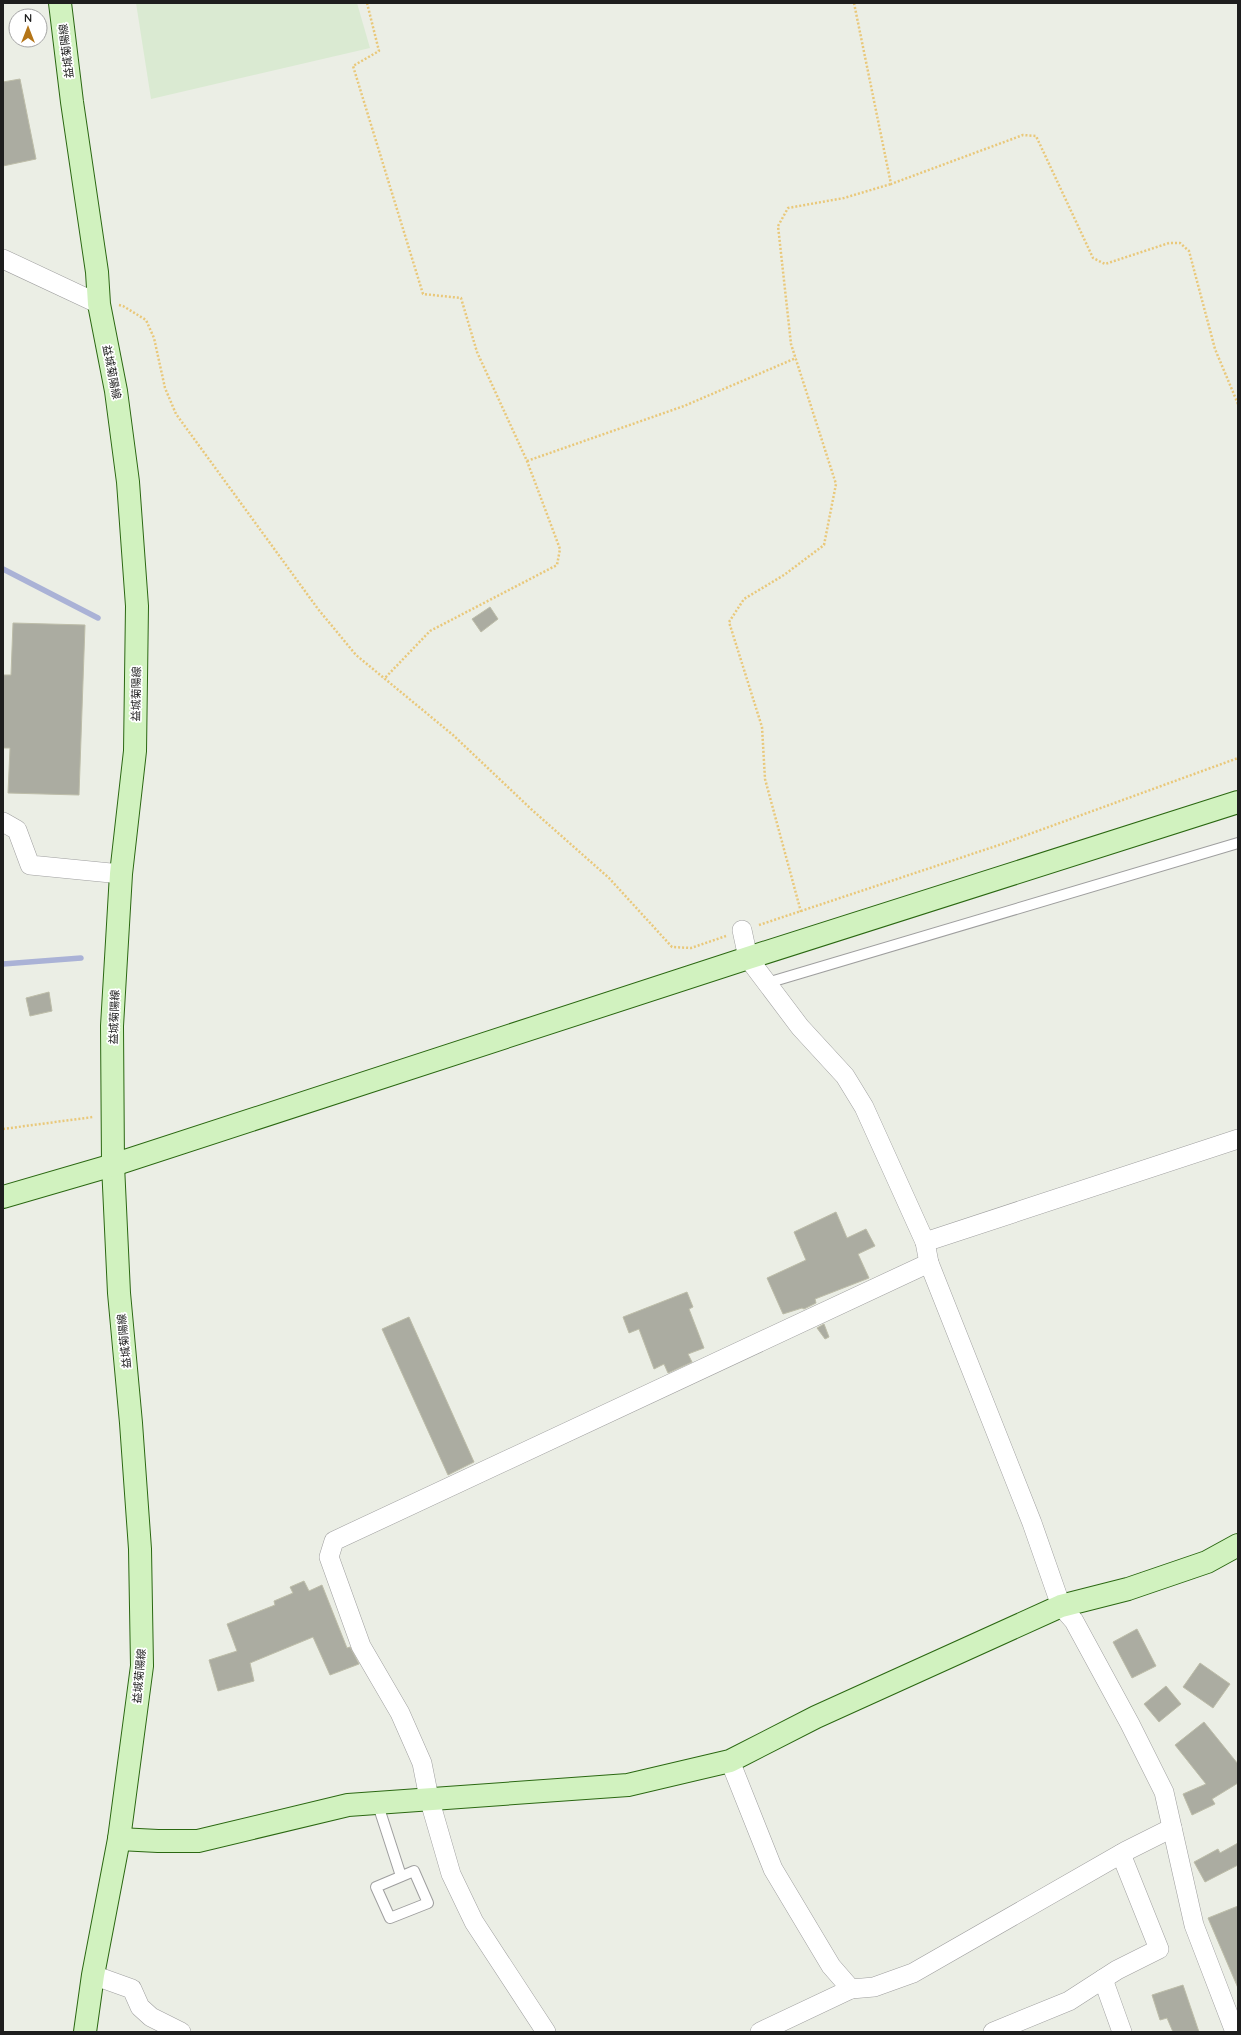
<svg xmlns="http://www.w3.org/2000/svg" width="1241" height="2035" viewBox="0 0 1241 2035" font-family="Quicksand,'Noto Sans JP',sans-serif">
<style>
.farmland{fill:#daead2}
.lines{fill:none;stroke-linecap:round;stroke-linejoin:round}
.stream{stroke:#aab2d6;stroke-width:5.5}
.building{fill:#abaca1;stroke:#bdbda9}
.lane-casing{stroke:#9f9f9f;stroke-width:12}
.street-casing{stroke:#9f9f9f;stroke-width:20}
.secondary-casing{stroke:#2b6812;stroke-width:24}
.path{stroke:#e9c87a;stroke-width:2.5;stroke-dasharray:2 2;stroke-linecap:butt}
.lane{stroke:#fff;stroke-width:10}
.street{stroke:#fff;stroke-width:19}
.secondary{stroke:#d1f2bf;stroke-width:22}
.labels{text-anchor:middle;stroke-width:3.5;stroke-linejoin:round;paint-order:stroke}
.street-label{font-size:11px;fill:#1e1e1e;stroke:#fff}
</style>
<rect width="100%" height="100%" fill="#ebeee5"/>
<!-- farmland -->
<path class="farmland" d="M 136,3 L 357,3 L 370,48 L 151,99 Z"/>
<g class="lines">
<!-- stream -->
<g class="stream">
<path d="M 3,569 L 98,618"/>
<path d="M 3,964 L 81,958"/>
</g>
</g>
<!-- building -->
<g class="building">
<path d="M 20,79 L 36,159 L 3,166 L 3,82 Z"/>
<path d="M 490,607 L 498,619 L 481,632 L 472,619 Z"/>
<path d="M 13,623 L 85,625 L 79,795 L 8,793 L 10,748 L 3,748 L 3,675 L 11,675 Z"/>
<path d="M 49,992 L 52,1011 L 30,1016 L 26,998 Z"/>
<path d="M 836,1212 L 847,1238 L 866,1229 L 875,1246 L 858,1254 L 869,1278 L 815,1299 L 816,1303 L 804,1309 L 802,1308 L 783,1314 L 767,1278 L 806,1260 L 794,1232 Z"/>
<path d="M 687,1292 L 693,1307 L 689,1309 L 704,1348 L 688,1354 L 692,1362 L 668,1373 L 664,1364 L 654,1369 L 639,1329 L 629,1333 L 623,1317 Z"/>
<path d="M 409,1317 L 474,1462 L 448,1475 L 382,1329 Z"/>
<path d="M 824,1324 L 829,1337 L 825,1339 L 817,1328 Z"/>
<path d="M 304,1581 L 309,1591 L 322,1585 L 347,1648 L 350,1647 L 359,1664 L 330,1675 L 313,1637 L 250,1663 L 254,1681 L 218,1691 L 209,1660 L 237,1651 L 227,1624 L 275,1605 L 274,1601 L 293,1593 L 290,1587 Z"/>
<path d="M 1137,1629 L 1156,1666 L 1132,1678 L 1113,1642 Z"/>
<path d="M 1200,1663 L 1230,1684 L 1213,1708 L 1183,1687 Z"/>
<path d="M 1166,1686 L 1181,1704 L 1159,1722 L 1144,1704 Z"/>
<path d="M 1204,1722 L 1238,1764 L 1238,1783 L 1212,1799 L 1215,1804 L 1192,1815 L 1183,1794 L 1206,1784 L 1175,1745 Z"/>
<path d="M 1238,1843 L 1238,1865 L 1205,1882 L 1194,1862 L 1218,1849 L 1220,1853 Z"/>
<path d="M 1238,1906 L 1238,1988 L 1208,1918 Z"/>
<path d="M 1183,1985 L 1199,2032 L 1173,2032 L 1167,2018 L 1160,2020 L 1152,1995 Z"/>
</g>
<g class="lines">
<defs>
<g id="lane">
<path d="M 767,983 L 1238,843"/>
<path d="M 377,1802 L 401,1876"/>
<path d="M 414,1871 L 428,1903 L 390,1918 L 376,1887 Z"/>
</g>
<g id="street">
<path d="M 3,259 L 99,304"/>
<path d="M 3,822 L 17,830 L 30,865 L 121,874"/>
<path d="M 742,930 L 748,958 L 800,1027 L 845,1076 L 864,1107 L 925,1242 L 929,1263 L 1032,1523 L 1061,1606 L 1074,1621 L 1130,1724 L 1164,1792 L 1194,1925 L 1235,2032"/>
<path d="M 925,1242 L 1238,1139"/>
<path d="M 730,1761 L 773,1869 L 831,1966 L 851,1989 L 874,1987 L 913,1973 L 1126,1851 L 1172,1828"/>
<path d="M 93,1975 L 132,1989 L 140,2007 L 151,2017 L 181,2032"/>
<path d="M 1103,1979 L 1122,2032"/>
<path d="M 546,2032 L 474,1922 L 451,1874 L 429,1798 L 422,1763 L 400,1713 L 361,1646 L 329,1557 L 334,1541 L 929,1263"/>
<path d="M 760,2032 L 851,1989"/>
<path d="M 993,2032 L 1069,2001 L 1117,1970 L 1159,1949 L 1121,1854"/>
</g>
<g id="secondary">
<path d="M 60,3 L 72,102 L 97,272 L 99,304 L 116,391 L 128,482 L 137,606 L 135,751 L 121,874 L 112,1026 L 113,1165 L 119,1293 L 131,1423 L 140,1549 L 142,1666 L 119,1839 L 93,1975 L 85,2032"/>
<path d="M 3,1197 L 113,1165 L 748,958 L 1238,802"/>
<path d="M 119,1839 L 158,1841 L 198,1841 L 348,1805 L 628,1785 L 730,1761 L 816,1717 L 1061,1606 L 1128,1589 L 1207,1562 L 1238,1545"/>
</g>
</defs>
<!-- lane casing -->
<use href="#lane" class="lane-casing"/>
<!-- street casing -->
<use href="#street" class="street-casing"/>
<!-- secondary casing -->
<use href="#secondary" class="secondary-casing"/>
<!-- path -->
<g class="path">
<path d="M 367,3 L 379,51 L 353,66 L 423,294 L 461,298 L 477,352 L 527,461 L 560,549 L 557,565 L 430,631 L 384,679"/>
<path d="M 854,3 L 891,184 L 1023,135 L 1036,136 L 1093,258 L 1105,264 L 1169,243 L 1180,243 L 1189,251 L 1215,349 L 1238,404"/>
<path d="M 119,305 L 123,306 L 146,320 L 154,338 L 165,388 L 176,414 L 318,609 L 356,655 L 453,735 L 531,809 L 609,878 L 672,947 L 691,948 L 726,936"/>
<path d="M 527,461 L 684,406 L 796,358"/>
<path d="M 801,912 L 765,779 L 762,727 L 729,622 L 744,599 L 784,575 L 824,545 L 836,484 L 791,344 L 778,226 L 788,208 L 844,198 L 891,184"/>
<path d="M 759,925 L 1002,844 L 1238,758"/>
<path d="M 3,1129 L 93,1117"/>
</g>
<!-- lane -->
<use href="#lane" class="lane"/>
<!-- street -->
<use href="#street" class="street"/>
<!-- secondary -->
<use href="#secondary" class="secondary"/>
</g>
<g class="labels">
<!-- street labels -->
<g class="street-label">
<text transform="translate(66 51) rotate(-97)" y="4">益城菊陽線</text>
<text transform="translate(112 372) rotate(79)" y="4">益城菊陽線</text>
<text transform="translate(136 694) rotate(-89)" y="4">益城菊陽線</text>
<text transform="translate(114 1017) rotate(-88)" y="4">益城菊陽線</text>
<text transform="translate(124 1341) rotate(-96)" y="4">益城菊陽線</text>
<text transform="translate(139 1676) rotate(-85)" y="4">益城菊陽線</text>
</g>
</g>
<!-- border -->
<rect width="1241" height="2035" fill="none" stroke="#1e1e1e" stroke-width="8"/>
<!-- north arrow -->
<g transform="translate(28 28)"><circle r="19" fill="#ffffff" stroke="#a5a5a5"/>
<path d="M0-3L7 15L0 10L-7 15Z" fill="#b47517"/>
<text y="-6" font-size="11" font-weight="bold" text-anchor="middle" fill="#1e1e1e">N</text>
</g>
</svg>
